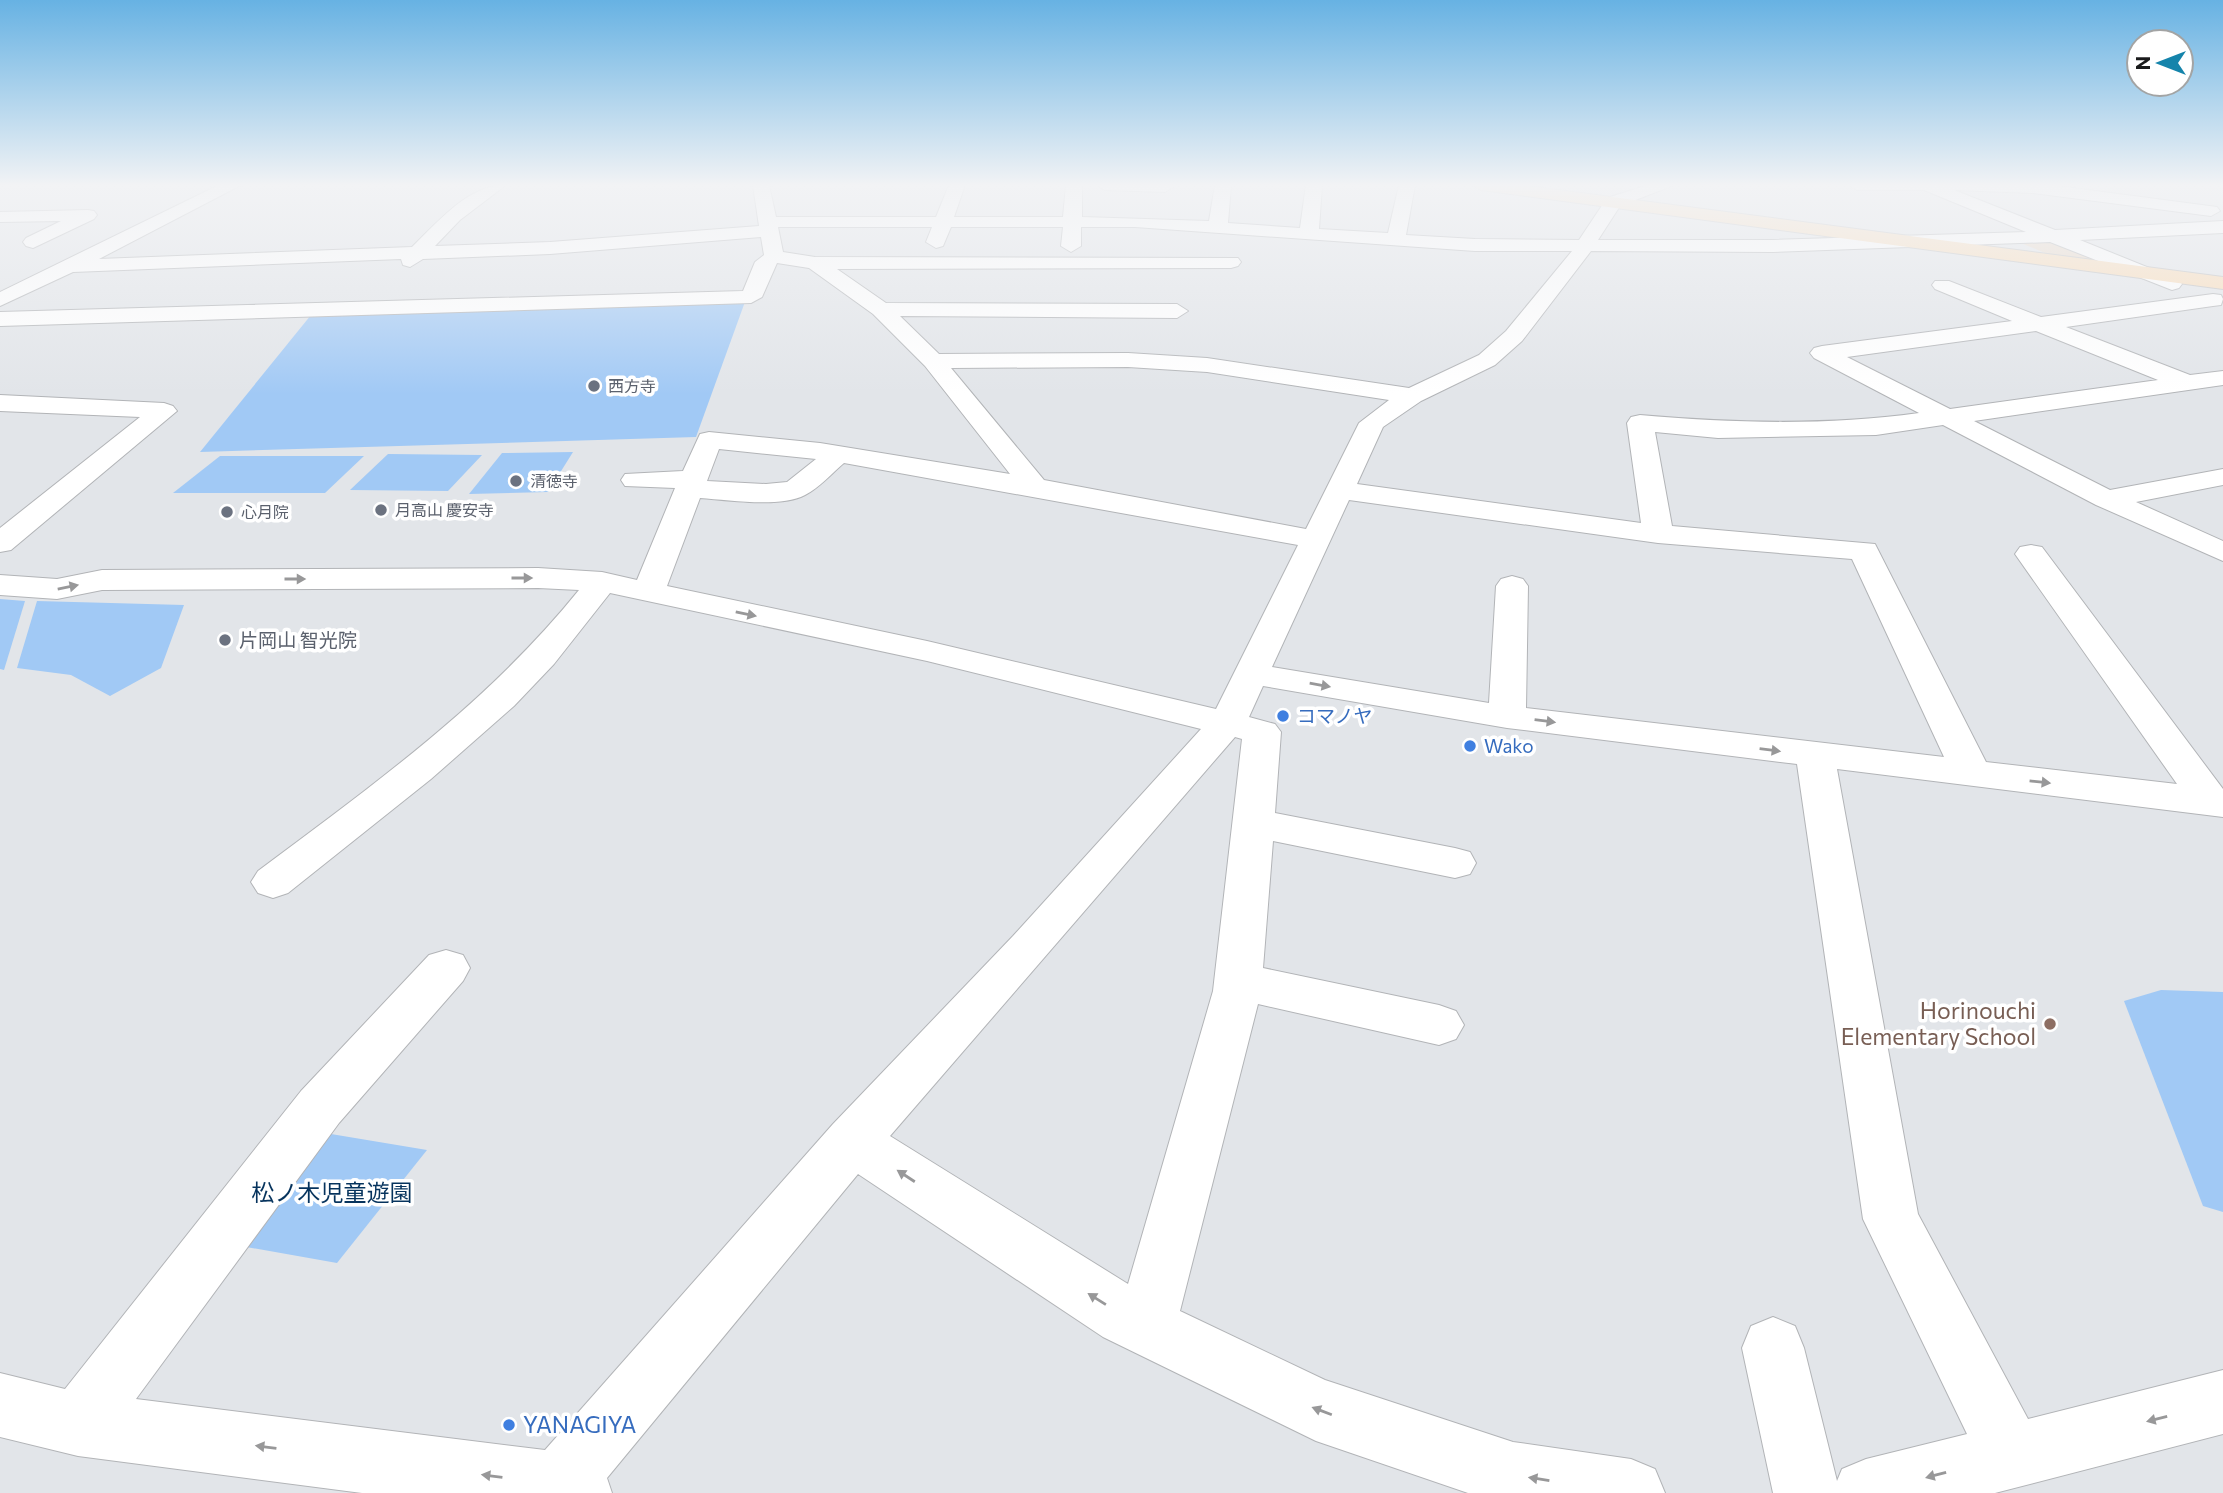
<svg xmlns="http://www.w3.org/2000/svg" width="2223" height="1493" viewBox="0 0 2223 1493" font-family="Commissioner,'Noto Sans JP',sans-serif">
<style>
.commercial{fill:#e9d8c7}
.green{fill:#a1c9f5}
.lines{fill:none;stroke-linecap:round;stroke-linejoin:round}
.minor-casing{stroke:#b2b4b7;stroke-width:2}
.major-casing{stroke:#bfbfbf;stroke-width:2}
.minor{fill:#fff;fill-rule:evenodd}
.major{fill:#fadcb8;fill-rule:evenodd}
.oneway{fill:#989899}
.worship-dot{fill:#6b7280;stroke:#fff;stroke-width:2.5}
.shop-dot{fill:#3f7fe0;stroke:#fff;stroke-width:2.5}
.education-dot{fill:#8d6e63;stroke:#fff;stroke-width:2.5}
.labels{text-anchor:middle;stroke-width:7;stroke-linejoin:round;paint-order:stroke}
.far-worship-label{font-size:16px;fill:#5b616d;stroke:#fff;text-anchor:start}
.worship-label{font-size:19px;fill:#5b616d;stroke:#fff;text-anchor:start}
.shop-label{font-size:19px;fill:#366cbe;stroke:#fff;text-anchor:start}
.near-education-label{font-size:23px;fill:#785e54;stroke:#fff;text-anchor:end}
.near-park-label{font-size:23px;fill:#06335d;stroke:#fff}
.near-shop-label{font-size:23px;fill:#366cbe;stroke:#fff;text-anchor:start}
</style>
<rect width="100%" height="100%" fill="#e2e5e9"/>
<!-- commercial -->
<path class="commercial" d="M 2047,241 L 2058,245 L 2103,261 L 2057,258 L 2021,243 Z"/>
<!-- green -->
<g class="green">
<path d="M 746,299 L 696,437 L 200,452 L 311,315 Z"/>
<path d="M 573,452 L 548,492 L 469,494 L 502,453 Z"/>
<path d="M 388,454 L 389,454 L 482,455 L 448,491 L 350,490 Z"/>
<path d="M 220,456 L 364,456 L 325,493 L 173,493 Z"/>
<path d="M 0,599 L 25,601 L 4,670 L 0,669 Z"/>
<path d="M 37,601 L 184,605 L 161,668 L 110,696 L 71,675 L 17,668 Z"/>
<path d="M 2161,990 L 2223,992 L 2223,1212 L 2203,1206 L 2124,1001 Z"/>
<path d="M 319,1132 L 427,1150 L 337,1263 L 235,1245 Z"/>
</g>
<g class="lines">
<defs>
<g id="minor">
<path d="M 219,185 L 241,185 L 99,259 L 412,247 C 439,221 468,185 506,185 L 460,220 L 435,246 L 550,242 L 759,226 L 753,185 L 769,185 L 776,217 L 936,217 L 949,185 L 965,185 L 954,217 L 1063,217 L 1066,185 L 1082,185 L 1082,217 L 1209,221 L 1215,185 L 1231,185 L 1228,223 L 1300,228 L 1306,185 L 1322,185 L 1319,229 L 1388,233 L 1399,185 L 1415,185 L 1406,235 L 1475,239 L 1579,240 L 1607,198 L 1648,185 L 1674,185 L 1620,206 L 1598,240 L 1773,240 L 2026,232 L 1924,190 L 1857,190 L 1849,185 L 2050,185 L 2217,207 L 2220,211 L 2211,216 L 2033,193 L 1954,190 L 2055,230 L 2223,221 L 2223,233 L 2080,240 L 2179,280 L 2182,284 L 2179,288 L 2172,290 L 2050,242 L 1773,252 L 1591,251 L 1522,341 L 1495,365 L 1421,401 L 1383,427 L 1357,484 L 1641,523 L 1627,423 L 1631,417 L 1640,415 C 1732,423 1827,426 1919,413 L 1814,358 L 1810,353 L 1814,348 L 1822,346 L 2012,321 L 1935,289 L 1932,285 L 1935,281 L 1949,281 L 2041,317 L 2213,294 L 2221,295 L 2223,299 L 2221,305 L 2213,306 L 2066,327 L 2190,375 L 2223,371 L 2223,385 L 1974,421 L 2110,490 L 2223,469 L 2223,485 L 2136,502 L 2223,541 L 2223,561 L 2096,505 L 1943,425 L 1876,435 L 1718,438 L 1655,432 L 1672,526 L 1875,544 L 1986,762 L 2177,784 L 2015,554 L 2020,547 L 2031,545 L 2042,547 L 2223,789 L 2223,817 L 1837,769 L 1918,1214 L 2028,1419 L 2223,1370 L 2223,1434 L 1995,1493 L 1773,1493 L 1742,1348 L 1751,1326 L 1773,1317 L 1795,1326 L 1804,1348 L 1837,1481 L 1842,1469 L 1866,1459 L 1967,1434 L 1863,1219 L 1797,764 L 1507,728 L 1263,686 L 1249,717 L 1275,724 L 1281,732 L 1275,813 L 1455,848 L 1470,852 L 1476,863 L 1470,874 L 1455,878 L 1273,841 L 1263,968 L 1439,1005 L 1456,1011 L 1464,1025 L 1456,1039 L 1439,1045 L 1258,1004 L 1180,1311 L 1325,1380 L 1513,1442 L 1631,1459 L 1655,1469 L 1665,1493 L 1468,1493 L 1316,1441 L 1103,1337 L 858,1174 L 607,1478 L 612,1493 L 362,1493 L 78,1456 L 0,1437 L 0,1373 L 65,1389 L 301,1091 L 429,955 L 446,950 L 463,955 L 470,968 L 463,981 L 339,1123 L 136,1399 L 545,1450 L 833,1124 L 1013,936 L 1201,729 L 927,661 L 610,593 L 554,664 L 514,706 L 431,779 L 288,893 L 273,898 L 258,893 L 251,882 L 258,871 C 373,785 488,703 579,590 L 538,588 L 102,590 L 57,599 L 0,595 L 0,575 L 57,579 L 102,570 L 538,568 L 602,572 L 637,580 L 675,488 L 625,486 L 621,480 L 625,474 L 683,471 L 700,434 L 709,432 L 820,443 L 1010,474 L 925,366 L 873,314 L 809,268 L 777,263 L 762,297 L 751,303 L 0,326 L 0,312 L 743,291 L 755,262 L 764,255 L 761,237 L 550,254 L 423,259 L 410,267 L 403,265 L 401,259 L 73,272 L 0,306 L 0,292 ZM 778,227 L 932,227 L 926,242 L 936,248 L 943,246 L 951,227 L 1063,227 L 1061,246 L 1071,252 L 1081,246 L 1081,227 L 1135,227 L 1475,251 L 1572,251 L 1506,331 L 1479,355 L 1409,388 L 1207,358 L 1128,353 L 939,354 L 900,316 L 1177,318 L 1188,311 L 1177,304 L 886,303 L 837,269 L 1231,268 L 1238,266 L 1241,262 L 1238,258 L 815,257 L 783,252 ZM 2036,331 L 2158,380 L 1950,409 L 1847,357 ZM 1128,367 L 1207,372 L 1389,400 L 1359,423 L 1306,529 L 1044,480 L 951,368 ZM 719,449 L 816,459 L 787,482 L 766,484 L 707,481 ZM 844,463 L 1298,545 L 1216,709 L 927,641 L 667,586 L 700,498 C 729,500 780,508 805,495 C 819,488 832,473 844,463 ZM 1349,500 L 1658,543 L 1852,559 L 1944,757 L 1526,708 L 1528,586 L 1523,579 L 1512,576 L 1501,579 L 1496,586 L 1489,703 L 1272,667 ZM 1235,737 L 1242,739 L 1213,991 L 1128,1284 L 890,1136 Z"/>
<path d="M 1097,185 L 1172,185 L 1173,187 L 1165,192 L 1105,190 Z"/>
<path d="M 88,210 L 94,211 L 97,215 L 94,219 L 33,248 L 26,246 L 23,242 L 26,238 L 61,221 L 0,222 L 0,212 Z"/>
<path d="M 0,395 L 164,403 L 173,406 L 177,411 L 11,550 L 0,552 L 0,528 L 140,417 L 0,411 Z"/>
</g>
<path id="major" d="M 1473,185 L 1521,185 L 2223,277 L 2223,289 L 1481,190 Z"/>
</defs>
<!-- minor casing -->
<use href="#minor" class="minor-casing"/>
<!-- major casing -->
<use href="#major" class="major-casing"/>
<!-- minor -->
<use href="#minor" class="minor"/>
<!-- major -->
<use href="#major" class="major"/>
</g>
<!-- one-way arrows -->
<defs><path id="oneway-solid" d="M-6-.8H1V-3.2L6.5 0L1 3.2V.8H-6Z" transform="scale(1.75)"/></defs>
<g class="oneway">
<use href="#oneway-solid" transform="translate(522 578)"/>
<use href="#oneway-solid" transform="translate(295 579)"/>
<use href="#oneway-solid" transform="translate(68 587) rotate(-11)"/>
<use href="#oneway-solid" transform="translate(746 614) rotate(12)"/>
<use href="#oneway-solid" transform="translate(1320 685) rotate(10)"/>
<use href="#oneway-solid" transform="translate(1545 721) rotate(7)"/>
<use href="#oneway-solid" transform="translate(1770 750) rotate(7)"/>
<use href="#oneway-solid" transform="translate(2040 782) rotate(6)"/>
<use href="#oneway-solid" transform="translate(906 1176) rotate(-147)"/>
<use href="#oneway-solid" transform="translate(1097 1299) rotate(-148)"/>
<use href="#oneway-solid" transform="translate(1322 1411) rotate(-159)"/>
<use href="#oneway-solid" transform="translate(2157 1419) rotate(166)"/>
<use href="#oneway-solid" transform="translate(266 1447) rotate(-173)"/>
<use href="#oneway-solid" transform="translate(1936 1475) rotate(165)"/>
<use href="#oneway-solid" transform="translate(492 1476) rotate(-173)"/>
<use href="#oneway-solid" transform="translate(1539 1479) rotate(-171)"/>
</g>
<!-- sky -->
<linearGradient id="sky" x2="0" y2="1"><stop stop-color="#67b2e3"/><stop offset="0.47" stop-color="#f2f3f5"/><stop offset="1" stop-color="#f2f3f5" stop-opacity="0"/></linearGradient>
<rect width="2223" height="394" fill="url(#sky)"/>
<!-- markers -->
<g class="worship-dot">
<circle cx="594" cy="386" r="7"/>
<circle cx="516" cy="481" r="7"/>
<circle cx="381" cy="510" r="7"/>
<circle cx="227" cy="512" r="7"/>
<circle cx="225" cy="640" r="7"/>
</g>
<g class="shop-dot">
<circle cx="1283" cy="716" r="7"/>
<circle cx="1470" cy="746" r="7"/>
<circle cx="509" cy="1425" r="7"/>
</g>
<circle class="education-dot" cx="2050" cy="1024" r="7"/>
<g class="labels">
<!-- far-worship labels -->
<g class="far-worship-label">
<text x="608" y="392">西方寺</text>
<text x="530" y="487">清徳寺</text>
<text x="395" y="516">月高山 慶安寺</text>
<text x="241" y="518">心月院</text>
</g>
<!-- worship labels -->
<g class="worship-label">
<text x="239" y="647">片岡山 智光院</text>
</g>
<!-- shop labels -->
<g class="shop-label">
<text x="1297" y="723">コマノヤ</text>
<text x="1484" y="753">Wako</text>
</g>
<!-- near-education labels -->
<g class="near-education-label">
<text x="2036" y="1019">Horinouchi<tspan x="2036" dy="26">Elementary School</tspan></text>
</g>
<!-- near-park labels -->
<g class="near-park-label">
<text x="332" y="1201">松ノ木児童遊園</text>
</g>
<!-- near-shop labels -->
<g class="near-shop-label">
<text x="523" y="1433">YANAGIYA</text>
</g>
</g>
<!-- north arrow -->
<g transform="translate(2160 63) rotate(270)"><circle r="33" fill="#ffffff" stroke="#a3a4a4" stroke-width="2"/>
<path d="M0-5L12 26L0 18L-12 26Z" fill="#1584ab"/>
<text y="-10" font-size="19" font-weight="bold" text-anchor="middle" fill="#1a1b1c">N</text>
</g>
</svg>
